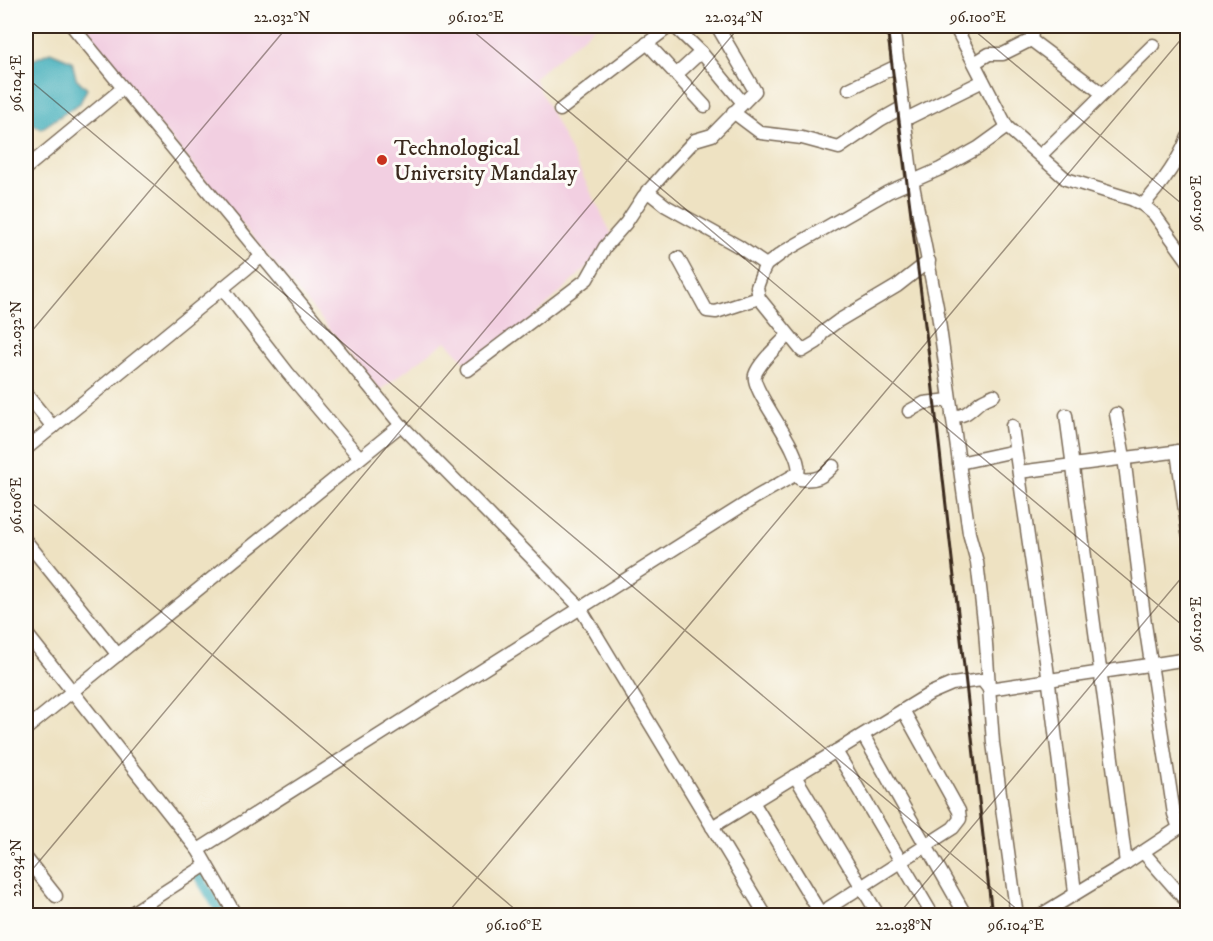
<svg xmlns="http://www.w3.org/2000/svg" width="1213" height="941" viewBox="0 0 1213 941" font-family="'IM FELL DW Pica',serif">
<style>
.built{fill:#f2cfe1}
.water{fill:#3babb8;stroke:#3b6a6b;stroke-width:1.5}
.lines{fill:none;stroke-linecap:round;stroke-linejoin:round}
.canal{stroke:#3babb8;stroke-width:10}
.minor-casing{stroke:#7a6a57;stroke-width:15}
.minor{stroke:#fff;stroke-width:12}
.rail{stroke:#3b2a1e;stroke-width:3}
.ticks{fill:none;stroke:#3b2a1e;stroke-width:1.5;stroke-opacity:0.45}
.poi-dot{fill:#c8321e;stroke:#fdfcf7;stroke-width:2}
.labels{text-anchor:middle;stroke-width:6;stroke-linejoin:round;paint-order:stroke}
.poi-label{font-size:22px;fill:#3b2a1e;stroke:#fdfcf7;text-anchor:start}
.neatline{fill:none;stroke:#3b2a1e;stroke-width:2}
.ticks-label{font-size:15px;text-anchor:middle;fill:#3b2a1e}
</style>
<rect width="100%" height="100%" fill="#fdfcf7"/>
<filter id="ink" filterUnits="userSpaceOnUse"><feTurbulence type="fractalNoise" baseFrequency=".0167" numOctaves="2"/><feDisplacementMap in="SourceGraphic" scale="12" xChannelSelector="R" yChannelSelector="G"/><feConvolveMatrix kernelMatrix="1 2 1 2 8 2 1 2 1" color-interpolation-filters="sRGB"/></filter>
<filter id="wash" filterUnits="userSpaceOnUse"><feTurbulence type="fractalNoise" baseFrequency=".008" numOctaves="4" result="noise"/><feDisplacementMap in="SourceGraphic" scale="24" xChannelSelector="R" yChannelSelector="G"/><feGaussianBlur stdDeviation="1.35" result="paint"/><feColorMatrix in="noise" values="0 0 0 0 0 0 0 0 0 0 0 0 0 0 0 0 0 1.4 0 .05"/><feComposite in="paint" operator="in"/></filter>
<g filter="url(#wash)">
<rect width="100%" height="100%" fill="#eee2c2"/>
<!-- built -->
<path class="built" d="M 77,26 L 596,26 L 534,78 L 615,241 L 475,372 L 446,341 L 380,390 Z"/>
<!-- water -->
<path class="water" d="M 50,52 L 72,61 L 76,78 L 87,89 L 80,103 L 41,129 L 26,121 C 28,111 25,77 26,63 Z"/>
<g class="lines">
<!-- canal -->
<path class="canal" d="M 199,877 L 223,916"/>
</g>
</g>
<g filter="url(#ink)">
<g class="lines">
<defs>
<g id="minor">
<path d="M 72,26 L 401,425 L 579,606 L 766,916"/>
<path d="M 674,26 L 701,52 L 743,103"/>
<path d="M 893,26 L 912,180 L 937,307 L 969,533 L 977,562 L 985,630 L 993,743 L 1017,916"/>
<path d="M 955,26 L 1007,127 L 1066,179 L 1131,199 L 1143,205 L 1154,214 L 1188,261"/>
<path d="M 1031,40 L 1033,26"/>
<path d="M 647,43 L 705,106"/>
<path d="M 976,62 L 989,54 L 1003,54 L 1031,40 L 1103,94"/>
<path d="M 677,74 L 701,52"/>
<path d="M 849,89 L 899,65"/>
<path d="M 560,110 L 670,26"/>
<path d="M 733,112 L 761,133 L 802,138 L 839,148 L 880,120 L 903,107"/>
<path d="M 904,120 L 983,81"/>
<path d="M 1041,155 L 1153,45"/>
<path d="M 26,168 L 123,88"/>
<path d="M 647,191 L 666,206 L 738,246 L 766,265"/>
<path d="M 1143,205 C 1161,185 1178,162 1188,137"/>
<path d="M 678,258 L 707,311 L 716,312 L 759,298"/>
<path d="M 929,261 L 897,286 L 838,321 L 823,332 L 817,342 L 802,351 L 759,298 L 757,287 L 763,271 L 766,265 L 785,251 L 888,192 L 940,169 L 978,148 L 1007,127"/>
<path d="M 222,288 L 288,373 L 360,458"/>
<path d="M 467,370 L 587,279 L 605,247 L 626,223 L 643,197 L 665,172 L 695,140 L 712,135 L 755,91 L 717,26"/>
<path d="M 26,394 L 53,427"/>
<path d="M 909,411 L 924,403 L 949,400"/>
<path d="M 1116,414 L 1124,457 L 1145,624 L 1174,814 L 1179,828"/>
<path d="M 1066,415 L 1126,863"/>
<path d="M 952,416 C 966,417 970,410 980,402 C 984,399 990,397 994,395"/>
<path d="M 1012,426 L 1047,668 L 1075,892"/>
<path d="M 26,449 L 262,256"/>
<path d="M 1177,451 L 1188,533"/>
<path d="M 959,463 L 1015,451"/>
<path d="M 1019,472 L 1188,450"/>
<path d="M 798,473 L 800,479 C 816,481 823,477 833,466"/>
<path d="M 26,541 L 118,655"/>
<path d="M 26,633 L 198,850 L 236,916"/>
<path d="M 26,729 L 401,425"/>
<path d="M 863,735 L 966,916"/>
<path d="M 836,751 L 933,916"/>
<path d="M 795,776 L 879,916"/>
<path d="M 753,802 L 822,916"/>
<path d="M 712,827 L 931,693 L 952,684 L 982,680 L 989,689 L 1188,659"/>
<path d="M 198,850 L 756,497 L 798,473 C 804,451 750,391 755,375 C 759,362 779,345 788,335"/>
<path d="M 1143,852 L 1188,903"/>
<path d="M 26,858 L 56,896"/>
<path d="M 127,916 L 206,865"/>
<path d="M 816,916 L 953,828 L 960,819 L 959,811 L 903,710"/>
<path d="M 1039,916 L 1126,863 L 1188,822"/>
</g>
</defs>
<!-- minor casing -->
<use href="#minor" class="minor-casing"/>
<!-- minor -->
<use href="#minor" class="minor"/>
<!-- rail -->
<path class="rail" d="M 887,26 L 931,372 L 992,916"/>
</g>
</g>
<!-- ticks -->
<path class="ticks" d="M 467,26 L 1188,630M 969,26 L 1188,209M 26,77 L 1025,916M 26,338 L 288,26M 26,498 L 523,916M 26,877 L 740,26M 445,916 L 1188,31M 897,916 L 1188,570"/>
<!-- markers -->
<circle class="poi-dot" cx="382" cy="160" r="6"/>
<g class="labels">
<!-- poi labels -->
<g class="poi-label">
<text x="394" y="155">Technological<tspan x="394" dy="25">University Mandalay</tspan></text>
</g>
</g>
<!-- margin -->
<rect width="1213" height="941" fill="none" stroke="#fdfcf7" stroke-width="66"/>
<rect x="33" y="33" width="1147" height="875" class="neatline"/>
<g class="ticks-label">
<text x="282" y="22">22.032°N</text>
<text x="476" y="22">96.102°E</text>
<text x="734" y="22">22.034°N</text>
<text x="978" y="22">96.100°E</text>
<text transform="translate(16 83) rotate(-90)" y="5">96.104°E</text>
<text transform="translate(1196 203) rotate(-90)" y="5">96.100°E</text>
<text transform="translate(16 329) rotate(-90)" y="5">22.032°N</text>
<text transform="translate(16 505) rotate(-90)" y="5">96.106°E</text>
<text transform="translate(1196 624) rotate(-90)" y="5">96.102°E</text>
<text transform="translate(16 868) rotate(-90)" y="5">22.034°N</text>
<text x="514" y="930">96.106°E</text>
<text x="904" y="930">22.038°N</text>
<text x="1016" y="930">96.104°E</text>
</g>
</svg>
